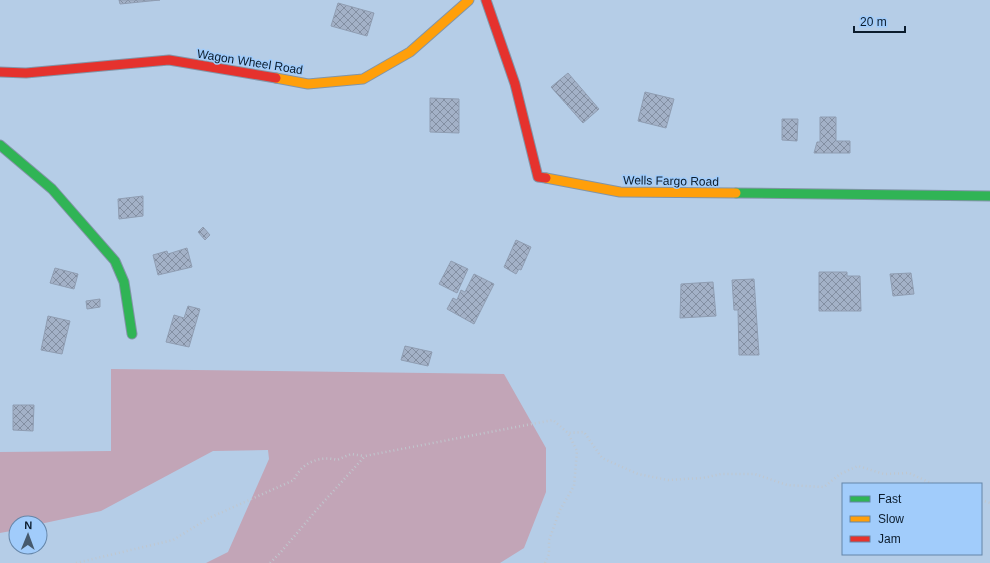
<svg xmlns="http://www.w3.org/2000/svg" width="990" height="563" viewBox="0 0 990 563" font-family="Arial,sans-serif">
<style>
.grass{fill:#c2a5b7}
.building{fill:url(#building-cross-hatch);stroke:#8f9db2}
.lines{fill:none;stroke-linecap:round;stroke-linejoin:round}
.fast-casing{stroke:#8295a8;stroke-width:11}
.slow-casing{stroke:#8295a8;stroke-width:11}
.jam-casing{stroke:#8295a8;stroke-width:11}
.path{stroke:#c0c7ce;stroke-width:2.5;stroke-dasharray:1 3;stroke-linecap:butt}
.fast{stroke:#30b455;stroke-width:9}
.slow{stroke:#ff9f0a;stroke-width:9}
.jam{stroke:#e5322d;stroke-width:9}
.labels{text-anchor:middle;stroke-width:3;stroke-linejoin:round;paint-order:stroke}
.street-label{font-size:12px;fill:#0b1c2d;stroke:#a1ccfb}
</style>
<defs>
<pattern id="building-cross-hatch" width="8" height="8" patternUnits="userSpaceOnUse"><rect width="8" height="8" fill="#a3b1c7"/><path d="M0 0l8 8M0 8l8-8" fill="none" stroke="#838fa2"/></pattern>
</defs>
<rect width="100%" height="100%" fill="#b5cde7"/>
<!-- grass -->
<path class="grass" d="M 111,369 L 504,374 L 546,448 L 546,492 L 524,548 L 500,563 L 206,563 L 228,552 L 269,459 L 268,450 L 213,451 L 101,511 L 40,524 L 40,523 L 16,523 L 16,530 L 0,533 L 0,452 L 111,451 Z"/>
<!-- building -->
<g class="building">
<path d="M 119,0 L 160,0 L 120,4 Z"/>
<path d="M 338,3 L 374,13 L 367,36 L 331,26 Z"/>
<path d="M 568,73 L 599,109 L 583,123 L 551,87 Z"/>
<path d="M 645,92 L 674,99 L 666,128 L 638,121 Z"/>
<path d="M 430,98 L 459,99 L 459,133 L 430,132 Z"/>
<path d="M 820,117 L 836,117 L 836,141 L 850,141 L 850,153 L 814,153 L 817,142 L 820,142 Z"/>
<path d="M 782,119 L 798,119 L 797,141 L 782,140 Z"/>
<path d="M 143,196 L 143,216 L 119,219 L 118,199 Z"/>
<path d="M 203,227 L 210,235 L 205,240 L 198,232 Z"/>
<path d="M 516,240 L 531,247 L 521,270 L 519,269 L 516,274 L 504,267 Z"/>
<path d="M 187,248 L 192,267 L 158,275 L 153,255 L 167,251 L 168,254 Z"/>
<path d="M 451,261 L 468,269 L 457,293 L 439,284 Z"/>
<path d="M 55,268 L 78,274 L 74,289 L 50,283 Z"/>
<path d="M 819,272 L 847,272 L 847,276 L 860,276 L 861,311 L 819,311 Z"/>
<path d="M 911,273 L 914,294 L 893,296 L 890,274 Z"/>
<path d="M 474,274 L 494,284 L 474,324 L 447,309 L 453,298 L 457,300 L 461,290 L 465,292 Z"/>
<path d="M 754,279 L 759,355 L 739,355 L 738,310 L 734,310 L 732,280 Z"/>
<path d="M 713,282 L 716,316 L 680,318 L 681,284 Z"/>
<path d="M 100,299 L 100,307 L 87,309 L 86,301 Z"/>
<path d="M 188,306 L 200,309 L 189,347 L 166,342 L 174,315 L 184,318 Z"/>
<path d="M 48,316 L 70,321 L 62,354 L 41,350 Z"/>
<path d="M 405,346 L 432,352 L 428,366 L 401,360 Z"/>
<path d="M 13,405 L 34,405 L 33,431 L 13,430 Z"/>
</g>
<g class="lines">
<defs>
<g id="fast">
<path d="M 0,145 L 52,189 L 115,261 L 124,282 L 132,334"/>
<path d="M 736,193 L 990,196"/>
</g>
<g id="slow">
<path d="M 276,78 L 308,84 L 363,79 L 410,52 L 469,0"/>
<path d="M 546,178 L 620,192 L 736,193"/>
</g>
<g id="jam">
<path d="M 486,0 L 515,84 L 538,177 L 546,178"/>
<path d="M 0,72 L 26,73 L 169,60 L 276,78"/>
</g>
</defs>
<!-- fast casing -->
<use href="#fast" class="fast-casing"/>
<!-- slow casing -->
<use href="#slow" class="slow-casing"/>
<!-- jam casing -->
<use href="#jam" class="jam-casing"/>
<!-- path -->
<g class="path">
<path d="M 981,500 L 990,503"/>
<path d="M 76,563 L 173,540 L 209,518 L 294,480 C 301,463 320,455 337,460 L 351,454 L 364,456"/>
<path d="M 270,563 L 281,552 L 319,507 L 365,456 L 553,420 L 568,433 L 584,432 L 602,458 L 638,474 L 668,480 L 703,478 L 721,474 L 755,474 L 787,485 L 824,487 L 840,474 L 858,466 L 884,474 L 909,473 L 933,484"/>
<path d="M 545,563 L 549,554 L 549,540 L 560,510 L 574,486 L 577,451 L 568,433"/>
</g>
<!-- fast -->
<use href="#fast" class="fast"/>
<!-- slow -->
<use href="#slow" class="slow"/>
<!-- jam -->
<use href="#jam" class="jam"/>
</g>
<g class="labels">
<!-- street labels -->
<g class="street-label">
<text transform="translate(250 62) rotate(9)" y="4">Wagon Wheel Road</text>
<text transform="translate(671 181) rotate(1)" y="4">Wells Fargo Road</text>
</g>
</g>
<!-- legend -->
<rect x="842" y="483" width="140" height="72" fill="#a1ccfb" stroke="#6586a9"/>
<rect x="850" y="496" width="20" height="6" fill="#30b455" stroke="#6586a9"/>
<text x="878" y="503" font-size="12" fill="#0b1c2d">Fast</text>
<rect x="850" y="516" width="20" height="6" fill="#ff9f0a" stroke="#6586a9"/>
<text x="878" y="523" font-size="12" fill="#0b1c2d">Slow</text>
<rect x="850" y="536" width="20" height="6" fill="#e5322d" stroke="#6586a9"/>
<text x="878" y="543" font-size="12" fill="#0b1c2d">Jam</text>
<!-- north arrow -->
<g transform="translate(28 535) rotate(1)"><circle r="19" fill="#a1ccfb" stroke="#6586a9"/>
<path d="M0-3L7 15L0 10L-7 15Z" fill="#465a6e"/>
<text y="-6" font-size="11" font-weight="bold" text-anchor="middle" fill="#0b1c2d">N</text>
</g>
<!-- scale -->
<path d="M854 26v6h51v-6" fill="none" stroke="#0b1c2d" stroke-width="2"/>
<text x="860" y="26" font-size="12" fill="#0b1c2d" stroke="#a1ccfb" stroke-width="3" paint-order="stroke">20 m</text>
</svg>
